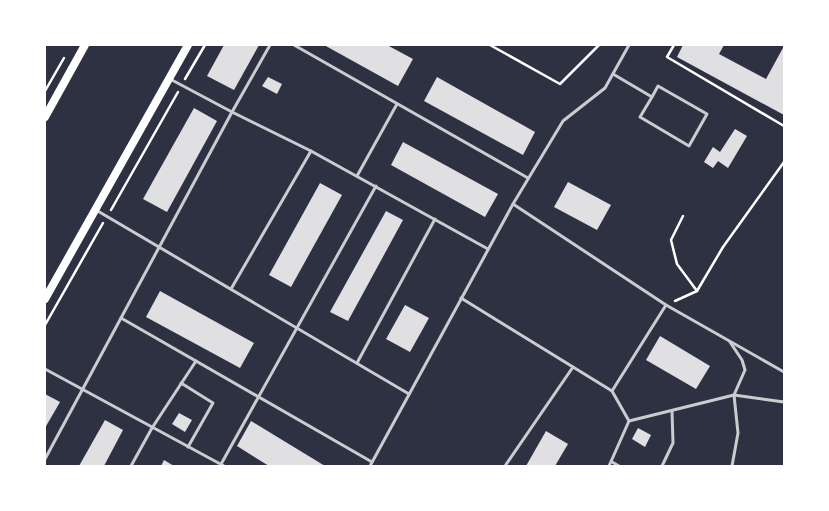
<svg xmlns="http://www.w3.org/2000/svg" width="829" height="511" viewBox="0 0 829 511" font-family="Manrope,sans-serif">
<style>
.building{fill:#e0e0e3}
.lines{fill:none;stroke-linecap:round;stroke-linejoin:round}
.path{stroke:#fff;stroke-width:2.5}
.service{stroke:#caccd0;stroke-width:3}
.secondary{stroke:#fff;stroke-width:8}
</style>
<rect width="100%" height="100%" fill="#2d3142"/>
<!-- building -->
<g class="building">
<path d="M 224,45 L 259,45 L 234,90 L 207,76 Z"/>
<path d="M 324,45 L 387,45 L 413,59 L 398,86 Z"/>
<path d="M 683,45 L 724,45 L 719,54 L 766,79 L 784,46 L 784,115 L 677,57 Z"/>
<path d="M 268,77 L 282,84 L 277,94 L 262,86 Z"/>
<path d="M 437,77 L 535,132 L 523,155 L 424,101 Z"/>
<path d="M 194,108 L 217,121 L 167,212 L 143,199 Z"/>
<path d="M 735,129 L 747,136 L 728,168 L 718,161 L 713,168 L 704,162 L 713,147 L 720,152 Z"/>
<path d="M 403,142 L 498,194 L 485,217 L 391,165 Z"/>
<path d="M 568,182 L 611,205 L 597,230 L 554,207 Z"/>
<path d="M 320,183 L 342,195 L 291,287 L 269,275 Z"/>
<path d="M 386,211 L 403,220 L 348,321 L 330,312 Z"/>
<path d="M 160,291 L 254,343 L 240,368 L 146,317 Z"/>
<path d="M 405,305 L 429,318 L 410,352 L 386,339 Z"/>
<path d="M 660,336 L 710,366 L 696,389 L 646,360 Z"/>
<path d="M 45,394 L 60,402 L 45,428 Z"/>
<path d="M 179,413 L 192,420 L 185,432 L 172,424 Z"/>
<path d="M 105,420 L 123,430 L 104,466 L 79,466 Z"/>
<path d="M 251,421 L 325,466 L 269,466 L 237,446 Z"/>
<path d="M 638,428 L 651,435 L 645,447 L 632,439 Z"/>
<path d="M 546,431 L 568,444 L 555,466 L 526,466 Z"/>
<path d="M 164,460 L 174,466 L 161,466 Z"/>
</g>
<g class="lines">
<!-- path -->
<g class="path">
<path d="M 490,45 L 560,84 L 599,45"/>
<path d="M 674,45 L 667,57 L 784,126"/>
<path d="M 185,79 L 205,45"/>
<path d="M 45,91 L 64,58"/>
<path d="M 111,210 L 178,92"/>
<path d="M 683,216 L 671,240 L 677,264 L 697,291"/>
<path d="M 675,301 L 697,291 L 723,247 L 784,162"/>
<path d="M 45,325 L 103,223"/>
</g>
<!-- service -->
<g class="service">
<path d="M 294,45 L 528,178"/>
<path d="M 613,74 L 652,97 L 640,117 L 689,146 L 707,114 L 658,86 L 652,97"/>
<path d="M 170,79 L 232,112 L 311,151 L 488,249"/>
<path d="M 357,176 L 397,104"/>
<path d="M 513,204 L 666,305 L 784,372"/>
<path d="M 96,210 L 409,394"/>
<path d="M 231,289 L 311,151"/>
<path d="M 461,298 L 612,391"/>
<path d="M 121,318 L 372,462"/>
<path d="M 730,342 L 742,360 L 745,370 L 734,395 L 738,433 L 732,466"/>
<path d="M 357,363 L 435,219"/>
<path d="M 45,369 L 224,466"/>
<path d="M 181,383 L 213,403 L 188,447"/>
<path d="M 629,421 L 734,395 L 784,402"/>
<path d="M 45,459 L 232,112 L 270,45"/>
<path d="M 612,462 L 619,466"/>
<path d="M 131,466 L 152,428 L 196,361"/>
<path d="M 220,466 L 376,186"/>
<path d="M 370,466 L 513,204 L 563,121 L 605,88 L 629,45"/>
<path d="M 505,466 L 573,367"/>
<path d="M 609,466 L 629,421 L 612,391 L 666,305"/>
<path d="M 662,466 L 673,443 L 672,411"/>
</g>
<!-- secondary -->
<g class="secondary">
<path d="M 45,117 L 85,45"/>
<path d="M 45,299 L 188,45"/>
</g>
</g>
<!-- border -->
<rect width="829" height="511" fill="none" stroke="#ffffff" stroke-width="92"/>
</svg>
